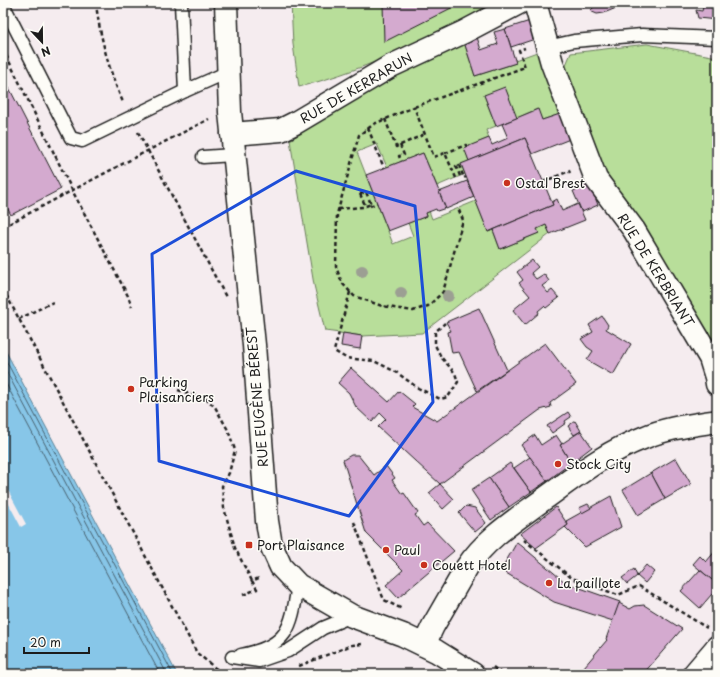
<svg xmlns="http://www.w3.org/2000/svg" width="720" height="677" viewBox="0 0 720 677" font-family="'Playpen Sans',sans-serif">
<style>
.green{fill:#b8de9a;stroke:#6a7d5b}
.water{fill:#87c6e8;stroke:#5c8296}
.pier{fill:#f5ecef}
.lines{fill:none;stroke-linecap:round;stroke-linejoin:round}
.shore{stroke:#47606e;stroke-width:1}
.building{fill:#d4aacf;stroke:#1c1c1c}
.lane-casing{stroke:#1c1c1c;stroke-width:15}
.street-casing{stroke:#1c1c1c;stroke-width:25}
.secondary-casing{stroke:#1c1c1c;stroke-width:25}
.path{stroke:#1c1c1c;stroke-width:2.5;stroke-dasharray:4 3;stroke-linecap:butt}
.lane{stroke:#fdfcf7;stroke-width:12}
.street{stroke:#fdfcf7;stroke-width:22}
.secondary{stroke:#fdfcf7;stroke-width:22}
.path-bridge{stroke:#1c1c1c;stroke-width:2.5;stroke-dasharray:4 3;stroke-linecap:butt}
.tree{fill:#9c9f93}
.marked{fill:none;stroke:#1d4ed8;stroke-width:3;stroke-linejoin:round}
.poi-dot{fill:#c8321e;stroke:#fdfcf7;stroke-width:1.5}
.labels{text-anchor:middle;stroke-width:3;stroke-linejoin:round;paint-order:stroke}
.street-label{font-size:13px;fill:#1c1c1c;stroke:#fdfcf7}
.poi-label{font-size:13px;fill:#1c1c1c;stroke:#fdfcf7;text-anchor:start}
</style>
<rect width="100%" height="100%" fill="#f5ecef"/>
<filter id="ink" filterUnits="userSpaceOnUse"><feTurbulence type="fractalNoise" baseFrequency=".025" numOctaves="2"/><feDisplacementMap in="SourceGraphic" scale="8" xChannelSelector="R" yChannelSelector="G"/><feConvolveMatrix kernelMatrix="1 2 1 2 8 2 1 2 1" color-interpolation-filters="sRGB"/></filter>
<g filter="url(#ink)">
<!-- green -->
<g class="green">
<path d="M 291,3 L 507,3 C 439,34 372,68 299,87 L 293,44 Z"/>
<path d="M 464,42 L 475,76 L 516,63 L 515,60 L 537,52 L 560,114 L 542,120 L 537,109 L 517,118 L 484,95 L 496,126 L 486,130 L 489,138 L 465,148 L 469,161 L 461,164 L 465,174 L 437,186 L 423,153 L 387,167 L 377,144 L 357,152 L 393,244 L 413,236 L 408,223 L 427,216 L 426,213 L 429,211 L 432,219 L 476,201 L 488,232 L 493,230 L 500,249 L 539,233 L 537,229 L 546,225 L 550,234 L 422,333 L 362,336 L 325,331 L 314,285 L 290,140 L 395,74 Z"/>
<path d="M 647,44 L 717,57 L 717,357 L 604,174 L 563,72 L 571,53 Z"/>
</g>
<!-- water -->
<path class="water" d="M 3,346 L 177,674 L 3,674 Z"/>
<!-- pier -->
<path class="pier" d="M 3,481 L 26,524 L 21,527 L 3,493 Z"/>
<g class="lines">
<!-- shore -->
<g class="shore">
<path d="M 3,355 L 173,674"/>
<path d="M 3,365 L 167,674"/>
<path d="M 3,378 L 160,674"/>
</g>
</g>
<!-- building -->
<g class="building">
<path d="M 383,3 L 458,3 L 459,4 L 384,42 Z"/>
<path d="M 583,3 L 621,3 L 621,6 L 604,13 L 597,14 L 590,11 L 596,5 L 583,7 Z"/>
<path d="M 704,3 L 717,3 L 717,20 L 698,18 L 696,10 L 702,11 Z"/>
<path d="M 530,21 L 535,39 L 511,47 L 505,29 Z"/>
<path d="M 505,29 L 516,63 L 475,76 L 464,42 L 477,37 L 481,50 L 498,44 L 494,32 Z"/>
<path d="M 3,76 L 61,189 L 11,215 L 3,200 Z"/>
<path d="M 505,87 L 517,118 L 496,126 L 484,95 Z"/>
<path d="M 538,109 L 542,120 L 560,114 L 570,139 L 532,154 L 525,138 L 469,161 L 464,148 L 489,138 L 492,145 L 508,138 L 502,124 Z"/>
<path d="M 525,138 L 553,205 L 488,232 L 461,164 Z"/>
<path d="M 423,153 L 446,208 L 437,211 L 436,209 L 426,213 L 427,216 L 388,231 L 366,175 Z"/>
<path d="M 467,181 L 474,197 L 446,209 L 439,192 Z"/>
<path d="M 590,184 L 598,205 L 582,212 L 573,191 Z"/>
<path d="M 557,199 L 562,211 L 578,204 L 585,220 L 550,234 L 546,225 L 537,229 L 539,233 L 500,249 L 493,230 L 553,205 L 552,202 Z"/>
<path d="M 532,260 L 538,267 L 531,273 L 536,279 L 544,274 L 549,281 L 542,286 L 548,293 L 552,290 L 559,298 L 546,308 L 544,306 L 538,311 L 539,313 L 525,325 L 513,310 L 530,296 L 519,283 L 523,280 L 517,272 Z"/>
<path d="M 479,308 L 507,370 L 477,391 L 459,352 L 452,353 L 448,332 L 451,331 L 446,322 Z"/>
<path d="M 602,316 L 608,325 L 606,329 L 631,344 L 613,375 L 587,360 L 593,351 L 587,347 L 581,339 L 593,332 L 589,325 Z"/>
<path d="M 343,333 L 362,336 L 360,349 L 341,346 Z"/>
<path d="M 545,343 L 576,384 L 550,403 L 551,407 L 540,410 L 440,484 L 378,427 L 386,419 L 380,413 L 372,422 L 356,407 L 349,393 L 338,383 L 351,368 L 389,402 L 399,391 L 415,404 L 412,407 L 437,421 Z"/>
<path d="M 568,412 L 571,417 L 565,421 L 566,423 L 552,433 L 547,426 Z"/>
<path d="M 575,421 L 581,431 L 574,435 L 568,426 Z"/>
<path d="M 581,431 L 592,447 L 571,463 L 560,445 Z"/>
<path d="M 535,435 L 541,445 L 556,435 L 562,444 L 560,445 L 571,463 L 547,481 L 521,445 Z"/>
<path d="M 351,455 L 358,455 L 374,475 L 386,466 L 395,478 L 392,480 L 402,494 L 404,493 L 418,513 L 415,515 L 423,526 L 427,523 L 454,551 L 398,598 L 386,585 L 403,570 L 366,533 L 343,460 Z"/>
<path d="M 530,457 L 547,481 L 531,492 L 514,468 Z"/>
<path d="M 676,458 L 691,484 L 665,499 L 651,473 Z"/>
<path d="M 510,463 L 531,492 L 509,507 L 489,478 Z"/>
<path d="M 651,473 L 665,499 L 638,515 L 623,490 Z"/>
<path d="M 489,478 L 509,507 L 491,520 L 471,490 Z"/>
<path d="M 440,484 L 454,499 L 443,509 L 429,493 Z"/>
<path d="M 611,496 L 621,527 L 585,547 L 565,527 L 568,525 L 566,521 Z"/>
<path d="M 588,504 L 591,508 L 582,513 L 579,508 Z"/>
<path d="M 466,506 L 475,508 L 486,523 L 475,532 L 459,513 Z"/>
<path d="M 556,507 L 568,525 L 536,548 L 520,534 Z"/>
<path d="M 517,542 L 566,583 L 620,602 L 613,621 L 554,602 L 501,570 Z"/>
<path d="M 717,549 L 717,584 L 693,564 L 700,556 L 706,562 Z"/>
<path d="M 646,565 L 654,572 L 645,583 L 637,576 Z"/>
<path d="M 634,569 L 637,576 L 627,584 L 622,578 Z"/>
<path d="M 700,570 L 717,584 L 717,588 L 700,608 L 681,591 Z"/>
<path d="M 619,603 L 630,609 L 635,606 L 644,605 L 682,629 L 643,674 L 578,674 L 607,640 L 606,639 Z"/>
</g>
<g class="lines">
<defs>
<g id="lane">
<path d="M 181,3 L 185,91"/>
<path d="M 3,4 L 71,138 L 82,141 L 185,91 L 228,72"/>
<path d="M 547,47 L 574,41 L 642,35 L 717,38"/>
<path d="M 203,157 L 233,155"/>
<path d="M 241,655 C 289,646 291,628 298,585"/>
<path d="M 232,657 L 259,661 L 288,651 L 323,628 L 352,616"/>
</g>
<g id="street">
<path d="M 535,3 L 552,63 L 596,179 L 634,230 L 710,358 L 716,377 L 717,384"/>
<path d="M 232,134 L 281,130 L 295,123 L 391,66 L 464,32 L 519,3"/>
<path d="M 424,645 L 433,626 L 467,567 C 486,538 517,519 544,499 C 576,476 606,452 643,438 C 666,428 692,425 717,421"/>
<path d="M 694,674 L 717,647"/>
</g>
<path id="secondary" d="M 226,3 L 230,112 L 254,345 L 267,521 L 271,545 L 281,567 L 298,585 L 352,616 L 403,635 L 436,651 L 473,674"/>
</defs>
<!-- lane casing -->
<use href="#lane" class="lane-casing"/>
<!-- street casing -->
<use href="#street" class="street-casing"/>
<!-- secondary casing -->
<use href="#secondary" class="secondary-casing"/>
<!-- path -->
<g class="path">
<path d="M 96,3 C 99,33 110,75 123,102"/>
<path d="M 3,49 L 72,190 L 128,296 L 132,307"/>
<path d="M 414,107 L 525,67 L 519,50 L 525,48"/>
<path d="M 385,119 L 396,147 L 425,134"/>
<path d="M 368,128 L 384,168"/>
<path d="M 138,132 L 226,297"/>
<path d="M 400,145 L 404,155 L 399,156 L 401,161"/>
<path d="M 445,153 L 466,145 L 467,147"/>
<path d="M 460,176 L 456,166 L 459,165 L 464,178 L 466,177"/>
<path d="M 456,178 L 445,153 L 434,157 L 414,107 L 374,124 L 359,135 L 337,214 L 336,267 L 342,283 L 354,296 L 382,306 L 413,311 L 428,306 L 443,292 L 463,220 L 458,208"/>
<path d="M 543,182 L 569,171 L 570,173"/>
<path d="M 370,206 L 377,203"/>
<path d="M 338,209 L 363,207 L 371,204 L 366,192 L 360,194"/>
<path d="M 3,227 L 147,151 L 209,119"/>
<path d="M 3,289 L 197,653 L 215,668 L 221,671"/>
<path d="M 350,292 L 334,351 L 346,358 L 374,361 L 396,372 L 418,388 L 440,399 L 448,397 L 458,382 L 455,373 L 441,357 L 435,345 L 435,332 L 445,323"/>
<path d="M 19,319 L 53,302"/>
<path d="M 178,390 L 206,399 L 215,407 L 228,430 L 235,450 L 229,473 L 222,486 L 224,508 L 235,548 L 252,581"/>
<path d="M 3,496 L 4,496"/>
<path d="M 354,522 L 384,600 L 402,609"/>
<path d="M 524,540 L 572,578 L 618,595 L 639,586 L 707,628"/>
<path d="M 243,595 L 257,589 L 252,581 L 261,577"/>
<path d="M 299,666 L 352,645 L 362,644"/>
<path d="M 493,667 L 502,674"/>
</g>
<!-- lane -->
<use href="#lane" class="lane"/>
<!-- street -->
<use href="#street" class="street"/>
<!-- secondary -->
<use href="#secondary" class="secondary"/>
<!-- path-bridge -->
<path class="path-bridge" d="M 360,194 L 366,207"/>
</g>
<!-- trees -->
<g class="tree">
<circle cx="362" cy="271" r="6"/>
<circle cx="401" cy="293" r="6"/>
<circle cx="448" cy="296" r="6"/>
</g>
</g>
<!-- marked area -->
<path class="marked" d="M 296,171 L 415,206 L 433,402 L 349,516 L 159,461 L 152,254 Z"/>
<!-- markers -->
<g class="poi-dot">
<circle cx="507" cy="183" r="4"/>
<circle cx="131" cy="389" r="4"/>
<circle cx="558" cy="464" r="4"/>
<rect x="245" y="541" width="8" height="8" rx="2"/>
<circle cx="386" cy="550" r="4"/>
<circle cx="424" cy="565" r="4"/>
<circle cx="549" cy="583" r="4"/>
</g>
<g class="labels">
<!-- street labels -->
<g class="street-label">
<text transform="translate(356 88) rotate(-30)" y="5">RUE DE KERRARUN</text>
<text transform="translate(656 270) rotate(58)" y="5">RUE DE KERBRIANT</text>
<text transform="translate(257 397) rotate(-95)" y="5">RUE EUGÈNE BÉREST</text>
</g>
<!-- poi labels -->
<g class="poi-label">
<text x="515" y="188">Ostal Brest</text>
<text x="139" y="387">Parking<tspan x="139" dy="15">Plaisanciers</tspan></text>
<text x="566" y="469">Stock City</text>
<text x="257" y="550">Port Plaisance</text>
<text x="394" y="555">Paul</text>
<text x="432" y="570">Couett Hotel</text>
<text x="557" y="588">La paillote</text>
</g>
</g>
<!-- margin -->
<rect width="720" height="677" fill="none" stroke="#fdfcf7" stroke-width="16"/>
<rect x="8" y="8" width="704" height="661" fill="none" stroke="#1c1c1c" stroke-width="1.5" filter="url(#ink)"/>
<!-- north arrow -->
<g transform="translate(42 42) rotate(158)" stroke="#fdfcf7" stroke-width="3" paint-order="stroke">
<path d="M0-3L7 15L0 10L-7 15Z" fill="#1c1c1c"/>
<text y="-6" font-size="11" font-weight="bold" text-anchor="middle" fill="#1c1c1c">N</text>
</g>
<!-- scale -->
<path d="M24 647v6h65v-6" fill="none" stroke="#1c1c1c" stroke-width="2"/>
<text x="30" y="647" font-size="12" fill="#1c1c1c" stroke="#fdfcf7" stroke-width="3" paint-order="stroke">20 m</text>
</svg>
